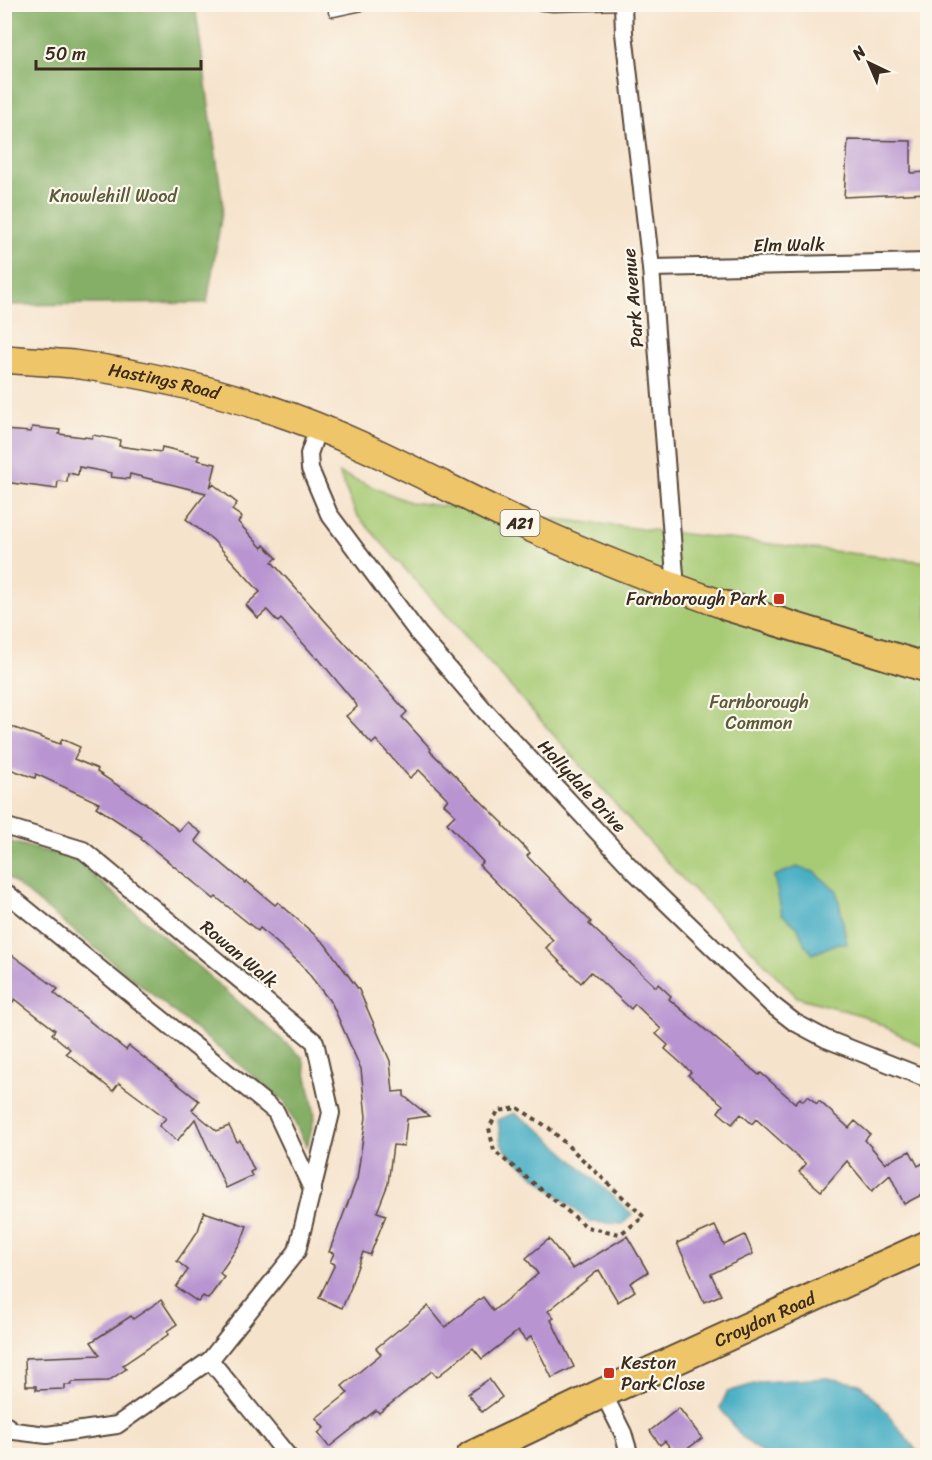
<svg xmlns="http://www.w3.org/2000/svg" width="932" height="1460" viewBox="0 0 932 1460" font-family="Sriracha,sans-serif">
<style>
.green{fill:#a7cb74;stroke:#717a49;stroke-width:1.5}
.forest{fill:#85af66;stroke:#606c42;stroke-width:1.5}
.water{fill:#45adc4;stroke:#406c71;stroke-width:1.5}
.building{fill:#b894d1}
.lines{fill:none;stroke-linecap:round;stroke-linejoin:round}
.service-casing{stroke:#574638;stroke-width:11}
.minor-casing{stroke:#574638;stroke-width:20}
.primary-casing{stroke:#574638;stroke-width:30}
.trunk-casing{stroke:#574638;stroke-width:32}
.path{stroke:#574638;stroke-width:4;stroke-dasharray:4.5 4.5;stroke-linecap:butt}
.service{stroke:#fff;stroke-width:8}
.minor{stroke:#fff;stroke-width:16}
.primary{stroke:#eec569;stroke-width:27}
.trunk{stroke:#eec569;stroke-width:28}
.poi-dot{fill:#c8321e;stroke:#fbf7ec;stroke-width:2}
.labels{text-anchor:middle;stroke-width:4.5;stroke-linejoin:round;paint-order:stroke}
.shield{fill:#fbf7ec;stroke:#75685c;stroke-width:1.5}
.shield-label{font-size:16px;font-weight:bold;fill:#3b2a1e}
.park-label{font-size:18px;fill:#5b5a38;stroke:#fbf7ec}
.street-label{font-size:18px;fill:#3b2a1e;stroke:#fbf7ec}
.poi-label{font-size:18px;fill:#3b2a1e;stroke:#fbf7ec;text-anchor:end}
</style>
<rect width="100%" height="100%" fill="#fbf7ec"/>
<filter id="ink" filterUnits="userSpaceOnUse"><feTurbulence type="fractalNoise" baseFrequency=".0167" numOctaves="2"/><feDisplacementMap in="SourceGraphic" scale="12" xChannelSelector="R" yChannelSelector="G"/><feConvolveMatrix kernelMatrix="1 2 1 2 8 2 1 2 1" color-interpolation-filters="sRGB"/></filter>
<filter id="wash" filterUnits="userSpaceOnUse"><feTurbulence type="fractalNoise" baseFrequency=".008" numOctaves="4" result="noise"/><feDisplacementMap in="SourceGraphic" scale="24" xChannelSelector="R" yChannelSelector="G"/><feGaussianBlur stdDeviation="1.35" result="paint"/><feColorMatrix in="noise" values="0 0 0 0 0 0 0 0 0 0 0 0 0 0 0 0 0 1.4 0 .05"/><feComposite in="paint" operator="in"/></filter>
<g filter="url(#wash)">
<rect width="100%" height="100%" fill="#f6e3cc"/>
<!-- green -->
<path class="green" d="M 339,473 L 409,502 L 927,562 L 927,1049 L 864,1016 L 797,997 L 677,873 L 356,514 Z"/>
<!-- forest -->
<g class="forest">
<path d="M 4,5 L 195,5 L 223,206 L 207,303 L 5,305 Z"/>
<path d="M 4,840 L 74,859 L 303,1058 L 315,1115 L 307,1147 L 284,1101 L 5,875 Z"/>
</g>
<!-- water -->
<g class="water">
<path d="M 797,867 L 814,872 L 837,891 L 847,944 L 838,943 L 813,954 L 805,945 L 798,928 L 782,914 L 774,876 Z"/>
<path d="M 514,1113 L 540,1130 L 632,1214 L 623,1224 L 590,1222 L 511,1156 L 501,1144 L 498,1120 Z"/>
<path d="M 827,1378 L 860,1384 L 884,1409 L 920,1455 L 764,1455 L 742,1437 L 720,1408 L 727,1392 L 761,1382 Z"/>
</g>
<g id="blocks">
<!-- building -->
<g class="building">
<path d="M 848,140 L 911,141 L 911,173 L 927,172 L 927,193 L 844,197 Z"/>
<path d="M 32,427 L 60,430 L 59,434 L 92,438 L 93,435 L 120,440 L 119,446 L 161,452 L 162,447 L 199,456 L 197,460 L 216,464 L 210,488 L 213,484 L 237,503 L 232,510 L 242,517 L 238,522 L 262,548 L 264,545 L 277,558 L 272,562 L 407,712 L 402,717 L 431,749 L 430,751 L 504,824 L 503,825 L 530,853 L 527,856 L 591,922 L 589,924 L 656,987 L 658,984 L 671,996 L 669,999 L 759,1075 L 761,1073 L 795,1103 L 800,1098 L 803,1101 L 808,1096 L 817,1104 L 819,1101 L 849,1128 L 855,1121 L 870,1134 L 865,1140 L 885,1163 L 910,1151 L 918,1166 L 927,1161 L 927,1192 L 904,1204 L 890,1175 L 872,1191 L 847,1161 L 821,1191 L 799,1172 L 806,1164 L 756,1119 L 752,1124 L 741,1114 L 732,1124 L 718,1112 L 723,1105 L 688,1075 L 691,1072 L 665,1049 L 668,1045 L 656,1034 L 661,1029 L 635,1004 L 631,1009 L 591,972 L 581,983 L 546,948 L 553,940 L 479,865 L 483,862 L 447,823 L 455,815 L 444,804 L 448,799 L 419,770 L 410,778 L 376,740 L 372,744 L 346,716 L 357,707 L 356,704 L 318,658 L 317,659 L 281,619 L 278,622 L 267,610 L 258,618 L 246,605 L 260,592 L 213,540 L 186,519 L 206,493 L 130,474 L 129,479 L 111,477 L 112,473 L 79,467 L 78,475 L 68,473 L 67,482 L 58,481 L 57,489 L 4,482 L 4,430 L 31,432 Z"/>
<path d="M 4,726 L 11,728 L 12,727 L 60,744 L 62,739 L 80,747 L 74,759 L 98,769 L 97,772 L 148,805 L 179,831 L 187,822 L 201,833 L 195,841 L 245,883 L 246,881 L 275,905 L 278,902 L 325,944 L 359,990 L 390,1061 L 393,1092 L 404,1091 L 404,1096 L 429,1116 L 407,1119 L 404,1146 L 393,1145 L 388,1184 L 377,1212 L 386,1215 L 370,1255 L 363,1252 L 351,1285 L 352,1285 L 342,1308 L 319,1298 L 335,1264 L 330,1262 L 334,1253 L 329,1252 L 357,1179 L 366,1117 L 361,1069 L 332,1004 L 302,965 L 260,928 L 258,931 L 216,897 L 214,899 L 141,839 L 142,837 L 96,807 L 99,803 L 36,774 L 35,778 L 4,767 Z"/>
<path d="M 4,949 L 58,989 L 54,993 L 126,1050 L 129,1046 L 199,1101 L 192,1110 L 217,1131 L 229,1126 L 237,1142 L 240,1140 L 254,1170 L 250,1172 L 252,1176 L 226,1188 L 195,1119 L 177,1141 L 159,1126 L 166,1118 L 119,1083 L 113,1091 L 66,1053 L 70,1049 L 52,1034 L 55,1030 L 15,999 L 4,1014 Z"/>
<path d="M 204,1212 L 247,1226 L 241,1242 L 220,1273 L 224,1277 L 208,1299 L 203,1296 L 198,1302 L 176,1287 L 188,1270 L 177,1261 L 198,1231 Z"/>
<path d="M 715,1226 L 724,1245 L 745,1235 L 753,1254 L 711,1274 L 721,1295 L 704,1302 L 677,1243 Z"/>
<path d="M 627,1236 L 648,1272 L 630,1283 L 635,1291 L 618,1302 L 599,1270 L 548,1311 L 554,1318 L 551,1320 L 574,1367 L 552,1378 L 531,1336 L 526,1341 L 518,1331 L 482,1359 L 473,1348 L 437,1377 L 432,1371 L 379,1413 L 376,1410 L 329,1447 L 318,1433 L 324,1428 L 316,1418 L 348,1393 L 342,1386 L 381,1354 L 376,1348 L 428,1306 L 445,1327 L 483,1297 L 493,1311 L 538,1274 L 526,1258 L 549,1239 L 573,1269 Z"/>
<path d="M 161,1300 L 177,1324 L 167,1331 L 169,1334 L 123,1365 L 126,1369 L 108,1381 L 72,1382 L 72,1385 L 65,1385 L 65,1389 L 36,1390 L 36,1386 L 26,1386 L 25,1358 L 100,1355 L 91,1342 L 131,1316 L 133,1319 Z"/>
<path d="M 489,1379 L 502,1397 L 482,1412 L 468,1394 Z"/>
<path d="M 679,1408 L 702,1438 L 679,1455 L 676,1455 L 665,1441 L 660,1445 L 650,1431 Z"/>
</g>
</g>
</g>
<g filter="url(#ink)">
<use href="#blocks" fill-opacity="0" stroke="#574638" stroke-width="1.5"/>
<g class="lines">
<defs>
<g id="service">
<path d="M 524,4 L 553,7 L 623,5"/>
<path d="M 333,12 L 371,4"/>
</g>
<g id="minor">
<path d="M 623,4 L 624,33 L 651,268 L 676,588"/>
<path d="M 651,268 L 928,262"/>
<path d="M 318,428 L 309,454 L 310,469 L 329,514 L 418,633 L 485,711 L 635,872 L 771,1004 L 794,1022 L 826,1039 L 928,1079"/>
<path d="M 4,826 L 83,850 L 315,1042 L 331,1113 L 297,1251 L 210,1360"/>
<path d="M 4,891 L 276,1112 L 313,1191"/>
<path d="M 603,1393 L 623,1433 L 630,1456"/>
<path d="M 4,1424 L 14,1431 L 47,1435 L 117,1425 L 210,1360 L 288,1456"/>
</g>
<g id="primary">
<path id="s1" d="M 4,359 C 27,361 50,362 73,364 C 140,373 207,388 272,410 C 362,440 447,489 533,529 C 596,558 662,583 727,606"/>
</g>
<g id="trunk">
<path d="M 727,606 L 928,668"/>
<path id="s2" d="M 471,1456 L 603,1393 L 928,1245"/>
</g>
</defs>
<!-- service casing -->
<use href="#service" class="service-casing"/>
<!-- minor casing -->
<use href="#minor" class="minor-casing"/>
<!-- primary casing -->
<use href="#primary" class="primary-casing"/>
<!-- trunk casing -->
<use href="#trunk" class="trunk-casing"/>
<!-- path -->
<path class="path" d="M 518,1108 L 549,1128 L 644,1217 L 620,1234 L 587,1227 L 494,1151 L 489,1128 L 498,1111 Z"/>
<!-- service -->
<use href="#service" class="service"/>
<!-- minor -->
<use href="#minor" class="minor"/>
<!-- primary -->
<use href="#primary" class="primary"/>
<!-- trunk -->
<use href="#trunk" class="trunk"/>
</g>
</g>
<!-- markers -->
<g class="poi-dot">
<rect x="773" y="593" width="12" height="12" rx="3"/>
<rect x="603" y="1367" width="12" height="12" rx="3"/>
</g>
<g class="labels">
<!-- shield labels -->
<rect class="shield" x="500.5" y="510" width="39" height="26" rx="4.5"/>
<g class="shield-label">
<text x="520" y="529">A21</text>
</g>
<!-- park labels -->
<g class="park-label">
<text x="113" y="202">Knowlehill Wood</text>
<text x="759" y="708">Farnborough<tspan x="759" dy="21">Common</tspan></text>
</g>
<!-- street labels -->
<g class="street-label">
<text transform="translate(789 245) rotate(-1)" y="6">Elm Walk</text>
<text transform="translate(633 298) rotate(-95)" y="6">Park Avenue</text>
<text dy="6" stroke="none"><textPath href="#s1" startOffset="162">Hastings Road</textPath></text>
<text transform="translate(582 786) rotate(47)" y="6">Hollydale Drive</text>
<text transform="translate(239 954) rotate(40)" y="6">Rowan Walk</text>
<text dy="6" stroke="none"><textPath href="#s2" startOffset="324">Croydon Road</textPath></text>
</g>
<!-- poi labels -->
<g class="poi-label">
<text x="767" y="605">Farnborough Park</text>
<text x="621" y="1369" text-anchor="start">Keston<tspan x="621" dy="21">Park Close</tspan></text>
</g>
</g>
<!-- margin -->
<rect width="932" height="1460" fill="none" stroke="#fbf7ec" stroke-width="24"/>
<!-- north arrow -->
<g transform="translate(869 63) rotate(316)" stroke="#fbf7ec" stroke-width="4.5" paint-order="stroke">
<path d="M0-4.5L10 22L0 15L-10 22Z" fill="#3b2a1e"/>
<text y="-9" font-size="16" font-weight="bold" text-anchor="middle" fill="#3b2a1e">N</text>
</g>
<!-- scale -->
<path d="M36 60v9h165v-9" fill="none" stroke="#3b2a1e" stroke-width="3"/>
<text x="45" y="60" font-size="18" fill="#3b2a1e" stroke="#fbf7ec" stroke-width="4.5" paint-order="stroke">50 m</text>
</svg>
